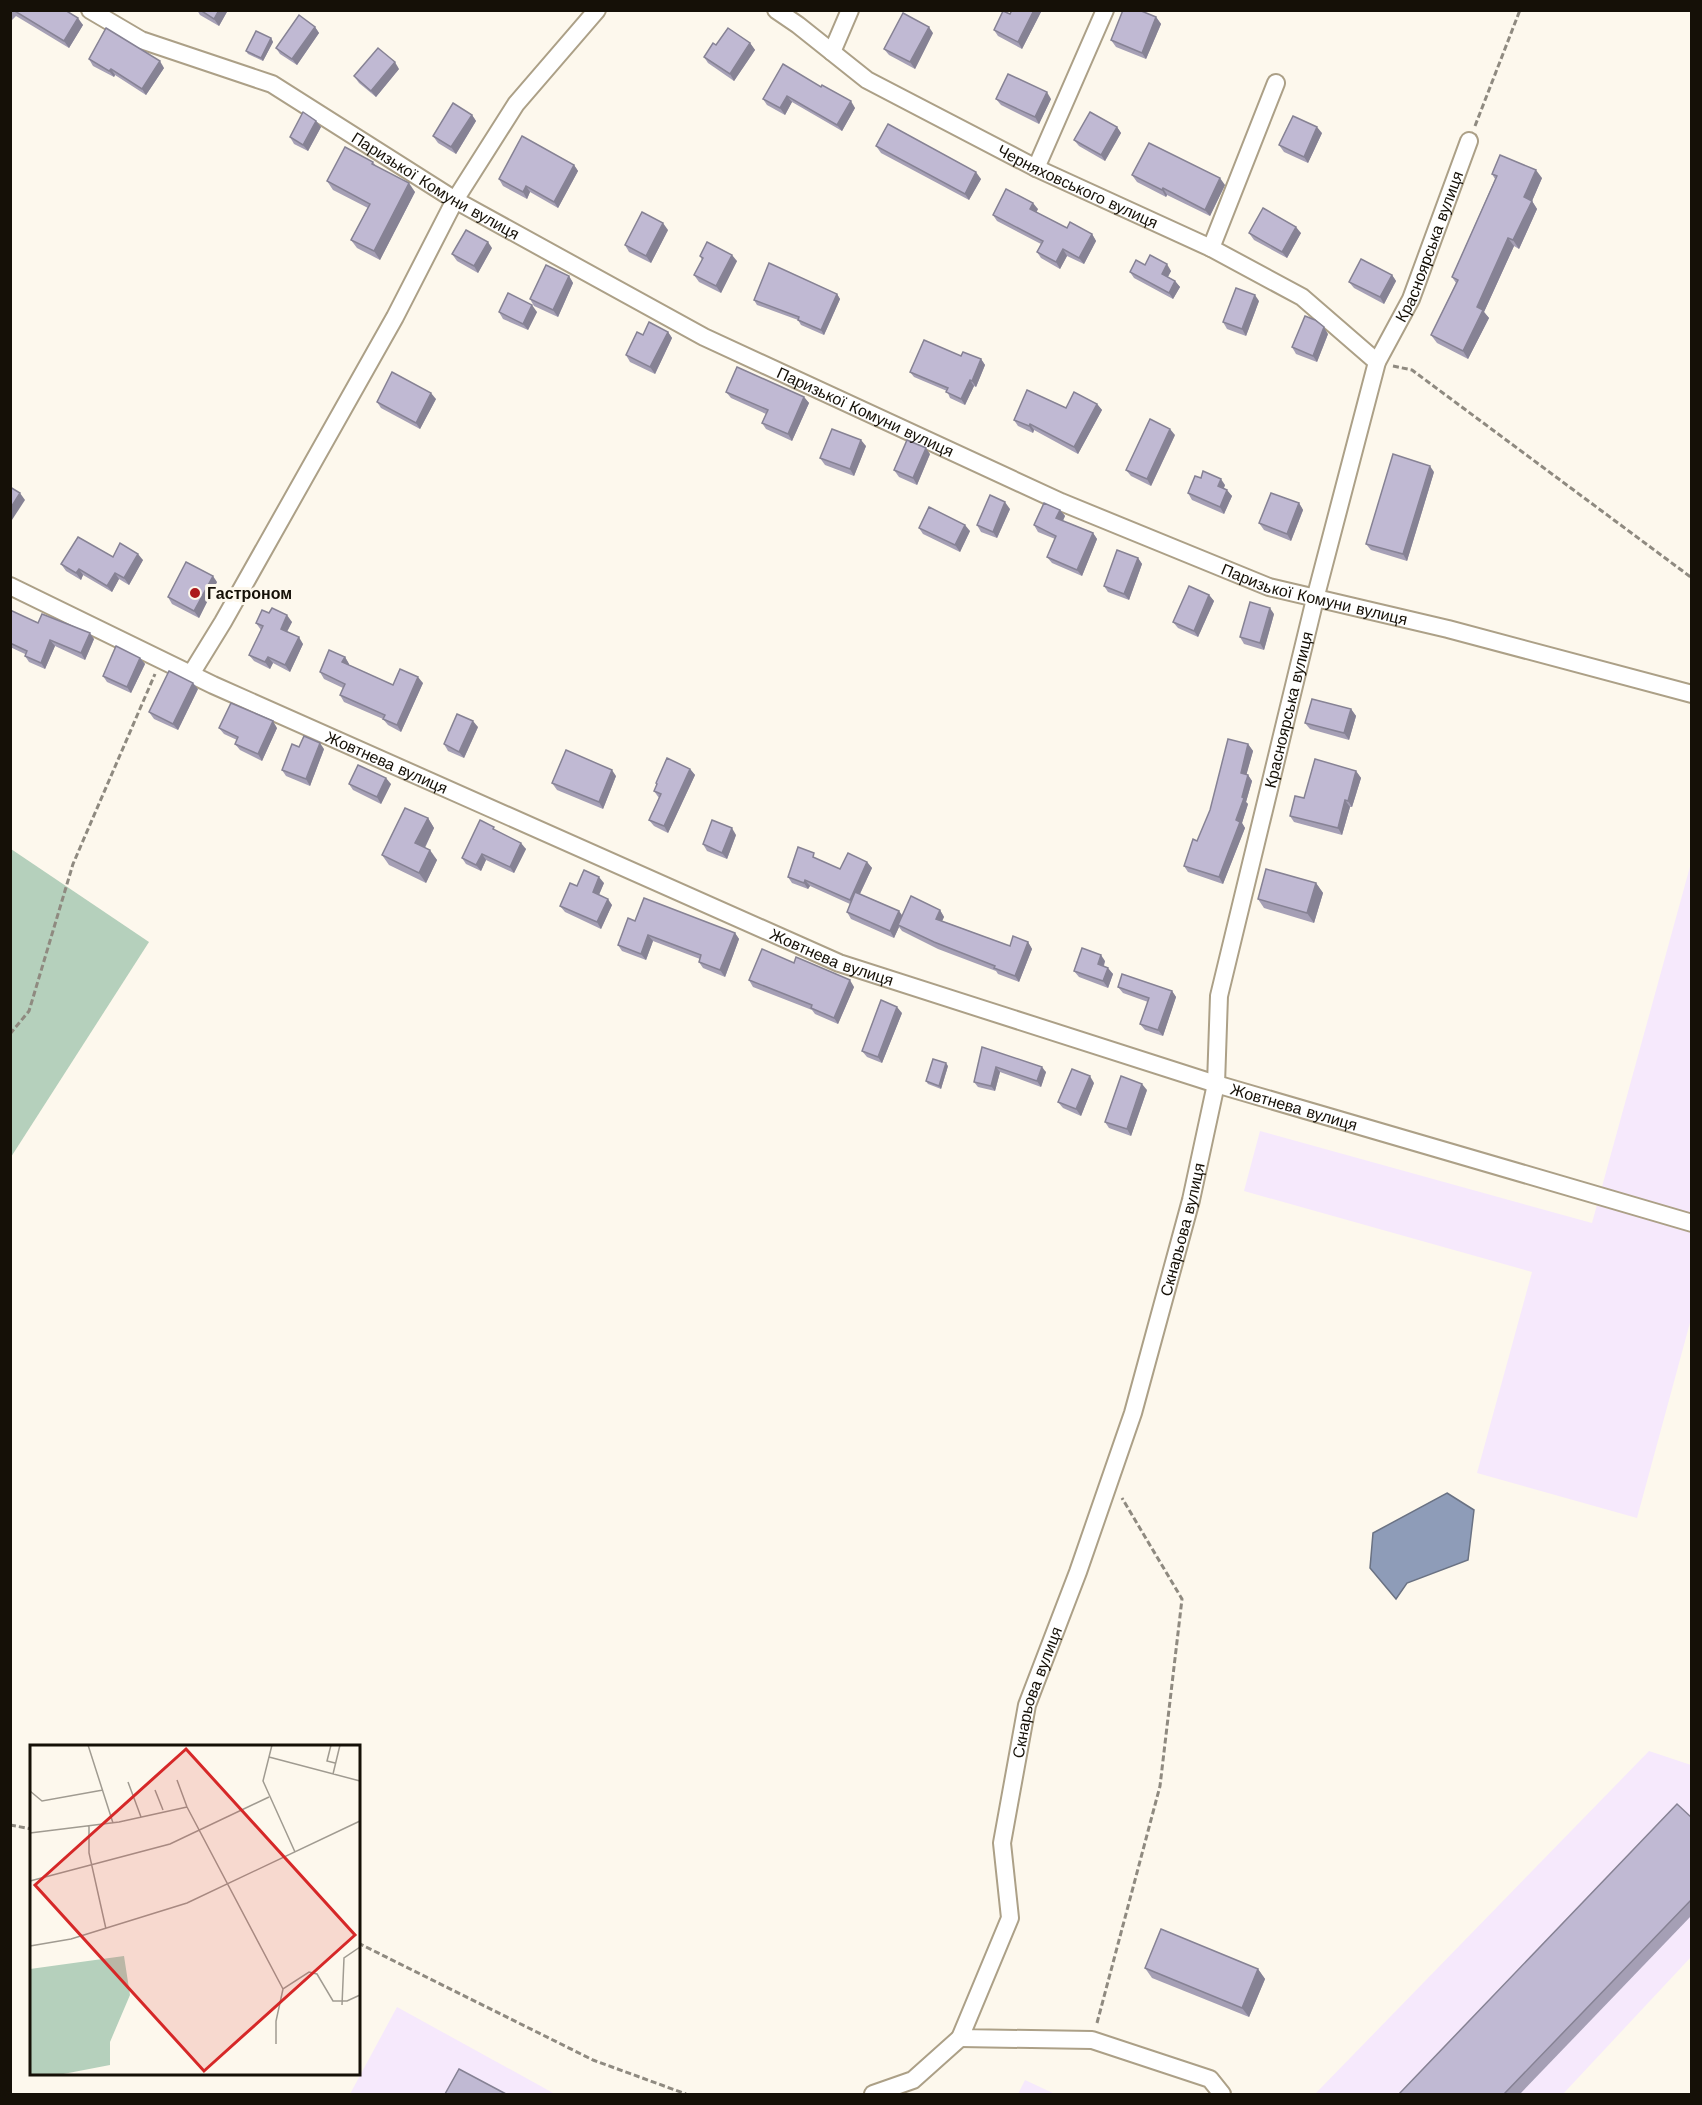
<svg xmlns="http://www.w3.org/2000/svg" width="1702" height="2105" viewBox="0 0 1702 2105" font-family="'Work Sans',sans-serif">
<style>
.industrial{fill:#f6e9fc}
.green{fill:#b5d0bc}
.water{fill:#8e9cb8;stroke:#6a7283;stroke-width:1.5}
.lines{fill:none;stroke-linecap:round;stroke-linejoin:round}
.minor-casing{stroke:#aca087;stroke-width:20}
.path{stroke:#8f8a80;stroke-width:3;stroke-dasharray:6 3;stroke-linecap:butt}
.minor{stroke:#fff;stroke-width:16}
.wall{fill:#a59fb5}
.shaded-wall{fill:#868294}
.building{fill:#c0b9d3;stroke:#868294;stroke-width:1.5}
.poi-dot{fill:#ac191d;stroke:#fdf8ed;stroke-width:2}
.labels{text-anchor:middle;stroke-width:6;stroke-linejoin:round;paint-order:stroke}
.street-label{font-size:16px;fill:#151007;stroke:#fdf8ed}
.poi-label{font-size:16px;font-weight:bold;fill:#151007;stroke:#fdf8ed;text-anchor:start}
.inset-road{fill:none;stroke:#a09b91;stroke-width:1.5}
.view{fill:#d62828;fill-opacity:0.15;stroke:#d62828;stroke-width:3}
.inset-edge{fill:none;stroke:#151007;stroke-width:3}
</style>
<rect width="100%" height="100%" fill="#fdf8ed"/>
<!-- industrial -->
<g class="industrial">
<path d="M 1691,863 L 1691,1319 L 1637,1518 L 1477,1473 L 1532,1272 L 1244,1191 L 1260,1131 L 1592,1223 Z"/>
<path d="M 1649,1751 L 1691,1765 L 1691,1957 L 1563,2094 L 1315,2094 Z"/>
<path d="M 397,2007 L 555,2094 L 350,2094 Z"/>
<path d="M 1025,2080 L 1055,2094 L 1018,2094 Z"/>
</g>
<!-- green -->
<path class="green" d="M 11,849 L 149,942 L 11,1157 Z"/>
<!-- water -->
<path class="water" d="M 1447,1493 L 1474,1510 L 1468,1560 L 1407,1583 L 1396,1599 L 1370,1568 L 1373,1533 Z"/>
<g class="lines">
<defs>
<g id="minor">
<path id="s1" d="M 90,10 L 141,40 L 272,84 L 455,200 L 704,337 L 1061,502 L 1269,587 L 1448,629 L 1692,694"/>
<path id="s2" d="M 776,10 L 798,25 L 867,80 L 1036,168 L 1211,248 L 1302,297 L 1377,362"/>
<path d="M 832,52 L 850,10"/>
<path d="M 1036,168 L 1105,10"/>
<path d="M 1211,248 L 1276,83"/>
<path id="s3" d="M 10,586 L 213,685 L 839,963 L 1216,1084 L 1692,1223"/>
<path d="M 191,674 L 223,622 L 395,317 L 455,200 L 516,104 L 597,10"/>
<path d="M 873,2094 L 913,2080 L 960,2038"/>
<path id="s4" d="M 1222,2094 L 1210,2079 L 1092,2040 L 960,2038 L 1010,1918 L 1002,1843 L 1027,1705 L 1078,1572 L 1133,1413 L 1191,1200 L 1216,1084 L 1219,996 L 1315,599 L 1377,362 L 1411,299 L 1469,141"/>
</g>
</defs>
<!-- minor casing -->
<use href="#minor" class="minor-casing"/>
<!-- path -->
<g class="path">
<path d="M 1475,126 L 1520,10"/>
<path d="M 1393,366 L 1412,370 L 1692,578"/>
<path d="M 10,1034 L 29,1011 L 73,864 L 155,674"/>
<path d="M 10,1825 L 32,1829"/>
<path d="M 358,1943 L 593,2060 L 686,2094"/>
<path d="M 1097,2023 L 1160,1786 L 1182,1599 L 1122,1498"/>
</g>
<!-- minor -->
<use href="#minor" class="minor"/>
</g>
<!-- wall -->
<g class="wall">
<path d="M 10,10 L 65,10 L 83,25 L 69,48 L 16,16 L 10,22 Z"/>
<path d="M 197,10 L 228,10 L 219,26 L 200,15 Z"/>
<path d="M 1012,10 L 1042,10 L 1022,49 L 998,36 L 994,30 L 1010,14 Z"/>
<path d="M 1156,17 L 1161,24 L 1146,59 L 1116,47 L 1111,40 Z"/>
<path d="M 315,27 L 319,33 L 297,65 L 280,54 L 276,48 Z"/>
<path d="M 933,33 L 915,69 L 889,55 L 884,49 Z"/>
<path d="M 271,38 L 273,42 L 263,61 L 248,54 L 246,51 Z"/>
<path d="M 750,43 L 755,50 L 734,81 L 708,63 L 704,57 L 716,45 Z"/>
<path d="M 89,59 L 164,68 L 146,95 L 115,75 L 114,77 L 93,66 Z"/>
<path d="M 399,69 L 376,97 L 359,83 L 354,76 Z"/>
<path d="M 821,87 L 855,108 L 842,131 L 792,102 L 785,115 L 767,105 L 763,99 Z"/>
<path d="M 996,99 L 1051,99 L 1039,124 L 1001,105 Z"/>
<path d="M 472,115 L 476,121 L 456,154 L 438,143 L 433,136 Z"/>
<path d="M 316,121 L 321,127 L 308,151 L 294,144 L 290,137 Z"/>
<path d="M 1117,127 L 1121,133 L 1105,161 L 1079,146 L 1074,140 Z"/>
<path d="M 1322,133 L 1308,163 L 1284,152 L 1279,145 Z"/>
<path d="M 876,146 L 981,179 L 969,200 L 881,153 Z"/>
<path d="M 373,162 L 376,166 L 415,192 L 380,260 L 357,248 L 351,240 L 368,208 L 333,190 L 327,181 Z"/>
<path d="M 574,165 L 578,171 L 558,208 L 530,192 L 527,199 L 503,186 L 499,179 Z"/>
<path d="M 1492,174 L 1542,178 L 1532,201 L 1537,209 L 1519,249 L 1514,246 L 1484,312 L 1489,318 L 1468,359 L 1437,343 L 1431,335 L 1456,283 L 1452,277 L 1495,179 Z"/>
<path d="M 1132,175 L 1225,185 L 1210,216 L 1167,195 L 1166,197 L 1137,182 Z"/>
<path d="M 1038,209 L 1036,212 L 1067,228 L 1092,234 L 1096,241 L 1084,264 L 1067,256 L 1060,269 L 1041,258 L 1037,252 L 1041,244 L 997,221 L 993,215 Z"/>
<path d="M 668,230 L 651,263 L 629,252 L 625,245 Z"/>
<path d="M 1249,233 L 1301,233 L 1287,258 L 1254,240 Z"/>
<path d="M 492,248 L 478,273 L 457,261 L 452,254 Z"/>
<path d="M 700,256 L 737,261 L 721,293 L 699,282 L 694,275 L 702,260 Z"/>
<path d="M 1145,265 L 1171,271 L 1168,277 L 1175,281 L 1180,287 L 1173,299 L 1134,278 L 1130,272 Z"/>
<path d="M 1392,275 L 1396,281 L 1384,304 L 1354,288 L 1349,282 Z"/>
<path d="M 569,276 L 573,283 L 558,317 L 534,306 L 530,299 Z"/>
<path d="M 837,294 L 840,299 L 824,335 L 801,325 L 798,320 L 757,305 L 754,300 Z"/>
<path d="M 1259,301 L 1246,336 L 1227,329 L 1223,322 Z"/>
<path d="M 499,312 L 537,312 L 528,330 L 503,319 Z"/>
<path d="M 668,332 L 672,338 L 655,374 L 630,362 L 626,355 L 643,335 Z"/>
<path d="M 1328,334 L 1317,362 L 1296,354 L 1292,347 Z"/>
<path d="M 961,356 L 981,359 L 985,365 L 976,387 L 974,386 L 965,405 L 950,398 L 947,391 L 914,377 L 910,372 Z"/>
<path d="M 726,392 L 804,397 L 809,403 L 792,441 L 766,429 L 762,423 L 766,414 L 731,398 Z"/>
<path d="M 436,399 L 420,429 L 381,408 L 377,402 Z"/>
<path d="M 1097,404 L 1102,410 L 1078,454 L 1034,430 L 1033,433 L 1018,426 L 1014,420 L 1066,408 Z"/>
<path d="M 1175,435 L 1151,486 L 1131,476 L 1126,470 Z"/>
<path d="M 866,446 L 854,476 L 825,465 L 820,458 Z"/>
<path d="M 930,454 L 917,485 L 899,477 L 894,470 Z"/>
<path d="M 1434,472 L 1407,561 L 1371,550 L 1366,544 Z"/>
<path d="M 1201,478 L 1225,485 L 1224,488 L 1232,496 L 1224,514 L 1192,500 L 1188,493 Z"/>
<path d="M 1299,503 L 1303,510 L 1291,541 L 1264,530 L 1259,523 Z"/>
<path d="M 1010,509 L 997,538 L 981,532 L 977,525 Z"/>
<path d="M 1060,510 L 1065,516 L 1063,521 L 1093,533 L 1097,539 L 1082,576 L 1052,563 L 1047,557 L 1055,539 L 1038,532 L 1034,525 Z"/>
<path d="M 919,528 L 970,531 L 960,552 L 923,534 Z"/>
<path d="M 113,557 L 143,560 L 129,585 L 119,579 L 112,592 L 83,575 L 81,580 L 66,571 L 61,564 Z"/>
<path d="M 1138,558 L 1142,564 L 1129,600 L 1108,592 L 1104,586 Z"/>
<path d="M 217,582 L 199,618 L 172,604 L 168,597 Z"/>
<path d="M 1209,595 L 1214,601 L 1198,637 L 1178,628 L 1173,622 Z"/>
<path d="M 10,610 L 38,623 L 94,639 L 85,660 L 55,646 L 45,669 L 29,662 L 25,656 L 25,654 L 10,647 Z"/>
<path d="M 269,613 L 292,622 L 287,632 L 303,644 L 290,672 L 273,663 L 270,669 L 254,661 L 249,655 L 261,630 L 256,623 Z"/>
<path d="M 1274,614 L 1264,650 L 1244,644 L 1240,637 Z"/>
<path d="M 345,657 L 349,664 L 349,665 L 393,685 L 423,683 L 401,732 L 388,725 L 383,719 L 344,702 L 340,695 L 343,688 L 324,679 L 320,672 Z"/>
<path d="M 140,658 L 145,664 L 131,693 L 107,682 L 103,676 Z"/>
<path d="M 198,689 L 178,730 L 154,719 L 149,712 Z"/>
<path d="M 1351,709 L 1356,716 L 1349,740 L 1310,729 L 1305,723 Z"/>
<path d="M 478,727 L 464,758 L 448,751 L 444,744 Z"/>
<path d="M 219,728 L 277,728 L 262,761 L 240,750 L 235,744 L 237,740 L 224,734 Z"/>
<path d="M 1248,744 L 1253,751 L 1246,775 L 1248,775 L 1252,781 L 1246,802 L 1248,804 L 1242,823 L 1245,828 L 1223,884 L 1188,872 L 1184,866 Z"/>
<path d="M 299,747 L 324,749 L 310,786 L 286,776 L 282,770 Z"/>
<path d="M 690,769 L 695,775 L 668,833 L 654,826 L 649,820 L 659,798 L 654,791 L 657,785 L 656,783 Z"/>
<path d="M 1356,771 L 1361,778 L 1352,807 L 1350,807 L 1342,835 L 1294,822 L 1290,816 L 1304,798 Z"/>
<path d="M 616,776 L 603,809 L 557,790 L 552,783 Z"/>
<path d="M 349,784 L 391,784 L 381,804 L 353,790 Z"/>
<path d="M 428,818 L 434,828 L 425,848 L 437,860 L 426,883 L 389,865 L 382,855 Z"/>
<path d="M 497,831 L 526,849 L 514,873 L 486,860 L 481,871 L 466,864 L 462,858 Z"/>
<path d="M 736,835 L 727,859 L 707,851 L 703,844 Z"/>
<path d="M 819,860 L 840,869 L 867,862 L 872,868 L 860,894 L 899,911 L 902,915 L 940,910 L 944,917 L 942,921 L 1010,946 L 1028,942 L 1032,949 L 1019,982 L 998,974 L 996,971 L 938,949 L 902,931 L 899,927 L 894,938 L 851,919 L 847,912 L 850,904 L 810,886 L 808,889 L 792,883 L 788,877 Z"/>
<path d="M 604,883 L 599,895 L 612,905 L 601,929 L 565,912 L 560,906 L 577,886 Z"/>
<path d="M 1316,883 L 1323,893 L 1314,923 L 1264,908 L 1258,899 Z"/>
<path d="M 635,921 L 735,933 L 739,939 L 725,977 L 703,968 L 699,962 L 700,959 L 653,941 L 646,960 L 622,951 L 618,945 Z"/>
<path d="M 1105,961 L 1104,966 L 1113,974 L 1108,988 L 1079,977 L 1074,971 Z"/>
<path d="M 794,963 L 854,987 L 838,1024 L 815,1014 L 812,1010 L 753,987 L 749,980 Z"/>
<path d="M 1118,987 L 1172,991 L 1176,997 L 1163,1036 L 1145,1030 L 1140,1024 L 1148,1002 L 1123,993 Z"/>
<path d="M 902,1013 L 882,1063 L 867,1057 L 862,1051 Z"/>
<path d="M 982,1047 L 1046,1072 L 1041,1087 L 1000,1072 L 995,1091 L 978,1087 L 974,1082 Z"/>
<path d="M 948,1066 L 941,1089 L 928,1084 L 926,1081 Z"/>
<path d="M 1094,1083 L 1081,1116 L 1063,1108 L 1058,1102 Z"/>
<path d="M 1147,1090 L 1131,1136 L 1109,1128 L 1105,1122 Z"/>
<path d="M 1692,1818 L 1692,1915 L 1520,2094 L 1399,2094 Z"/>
<path d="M 1145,1968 L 1258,1969 L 1265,1979 L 1249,2017 L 1152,1978 Z"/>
</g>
<!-- shaded-wall -->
<g class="shaded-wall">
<path d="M 219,10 L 228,10 L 219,26 L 214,19 Z"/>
<path d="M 1034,10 L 1042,10 L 1022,49 L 1018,42 Z"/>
<path d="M 1156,17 L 1161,24 L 1146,59 L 1142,53 Z"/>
<path d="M 78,18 L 83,25 L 69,48 L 64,41 Z"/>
<path d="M 315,27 L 319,33 L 297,65 L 292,59 Z"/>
<path d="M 929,27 L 933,33 L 915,69 L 910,62 Z"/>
<path d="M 271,38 L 273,42 L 263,61 L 261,58 Z"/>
<path d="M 750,43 L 755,50 L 734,81 L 730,74 Z"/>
<path d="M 160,61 L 164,68 L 146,95 L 142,89 Z"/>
<path d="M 395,62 L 399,69 L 376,97 L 371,91 Z"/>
<path d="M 111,69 L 115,75 L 114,77 L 109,71 Z"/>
<path d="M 1047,92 L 1051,99 L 1039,124 L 1035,117 Z"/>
<path d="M 787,96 L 792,102 L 785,115 L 780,108 Z"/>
<path d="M 851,101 L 855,108 L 842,131 L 837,125 Z"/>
<path d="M 472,115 L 476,121 L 456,154 L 451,147 Z"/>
<path d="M 316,121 L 321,127 L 308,151 L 303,145 Z"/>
<path d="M 1117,127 L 1121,133 L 1105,161 L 1101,155 Z"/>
<path d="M 1317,127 L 1322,133 L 1308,163 L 1304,157 Z"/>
<path d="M 574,165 L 578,171 L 558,208 L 554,202 Z"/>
<path d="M 1536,170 L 1542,178 L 1532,201 L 1537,209 L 1519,249 L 1513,240 L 1524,197 Z"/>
<path d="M 976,172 L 981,179 L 969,200 L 965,194 Z"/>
<path d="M 1220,178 L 1225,185 L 1210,216 L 1205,210 Z"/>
<path d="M 409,183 L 415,192 L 380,260 L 374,251 Z"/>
<path d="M 526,186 L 530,192 L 527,199 L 523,192 Z"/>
<path d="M 1163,188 L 1167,195 L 1166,197 L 1162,190 Z"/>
<path d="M 1033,203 L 1038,209 L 1035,215 L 1030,209 Z"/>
<path d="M 663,223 L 668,230 L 651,263 L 646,256 Z"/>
<path d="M 1296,227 L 1301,233 L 1287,258 L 1282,252 Z"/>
<path d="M 1092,234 L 1096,241 L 1084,264 L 1079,258 Z"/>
<path d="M 1508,238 L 1514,246 L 1484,312 L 1489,318 L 1468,359 L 1463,351 L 1477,307 Z"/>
<path d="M 488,242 L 492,248 L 478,273 L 474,266 Z"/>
<path d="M 1063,249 L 1067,256 L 1060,269 L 1056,262 Z"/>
<path d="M 732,255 L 737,261 L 721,293 L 716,286 Z"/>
<path d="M 1167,264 L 1171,271 L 1166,280 L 1162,274 Z"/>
<path d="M 1392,275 L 1396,281 L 1384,304 L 1380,297 Z"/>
<path d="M 569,276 L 573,283 L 558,317 L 553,310 Z"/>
<path d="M 1175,281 L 1180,287 L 1173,299 L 1169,293 Z"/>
<path d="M 837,294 L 840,299 L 824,335 L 821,330 Z"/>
<path d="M 1255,295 L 1259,301 L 1246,336 L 1242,329 Z"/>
<path d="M 532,305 L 537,312 L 528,330 L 523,324 Z"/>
<path d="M 1324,327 L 1328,334 L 1317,362 L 1313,356 Z"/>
<path d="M 668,332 L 672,338 L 655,374 L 650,367 Z"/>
<path d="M 981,359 L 985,365 L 976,387 L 972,381 Z"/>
<path d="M 970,380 L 974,386 L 965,405 L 961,399 Z"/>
<path d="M 431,393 L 436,399 L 420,429 L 416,423 Z"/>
<path d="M 804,397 L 809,403 L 792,441 L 788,434 Z"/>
<path d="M 1097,404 L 1102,410 L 1078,454 L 1074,447 Z"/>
<path d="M 1030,424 L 1034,430 L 1033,433 L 1029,426 Z"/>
<path d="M 1170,429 L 1175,435 L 1151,486 L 1147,479 Z"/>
<path d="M 861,440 L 866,446 L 854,476 L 850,469 Z"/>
<path d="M 926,448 L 930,454 L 917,485 L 913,478 Z"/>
<path d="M 1430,466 L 1434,472 L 1407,561 L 1403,554 Z"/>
<path d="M 1221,479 L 1225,485 L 1222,492 L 1218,486 Z"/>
<path d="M 1227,490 L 1232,496 L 1224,514 L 1220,507 Z"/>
<path d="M 20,493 L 25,500 L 10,523 L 10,509 Z"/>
<path d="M 1005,502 L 1010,509 L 997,538 L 993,532 Z"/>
<path d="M 1299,503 L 1303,510 L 1291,541 L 1287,534 Z"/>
<path d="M 1060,510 L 1065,516 L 1061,524 L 1056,518 Z"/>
<path d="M 965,525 L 970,531 L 960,552 L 955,545 Z"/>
<path d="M 1093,533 L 1097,539 L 1082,576 L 1077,570 Z"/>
<path d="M 138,554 L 143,560 L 129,585 L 124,578 Z"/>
<path d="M 1138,558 L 1142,564 L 1129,600 L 1124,594 Z"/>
<path d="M 79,569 L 83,575 L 81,580 L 76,573 Z"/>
<path d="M 115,573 L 119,579 L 112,592 L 107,586 Z"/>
<path d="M 213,576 L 217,582 L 199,618 L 194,611 Z"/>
<path d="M 1209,595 L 1214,601 L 1198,637 L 1194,631 Z"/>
<path d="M 1270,608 L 1274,614 L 1264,650 L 1260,643 Z"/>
<path d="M 287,615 L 292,622 L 285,635 L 281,629 Z"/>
<path d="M 90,633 L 94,639 L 85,660 L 81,653 Z"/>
<path d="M 299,637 L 303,644 L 290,672 L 285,665 Z"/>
<path d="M 50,640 L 55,646 L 45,669 L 41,663 Z"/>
<path d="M 268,657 L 273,663 L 270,669 L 265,662 Z"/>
<path d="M 345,657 L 349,664 L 347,669 L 342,662 Z"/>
<path d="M 140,658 L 145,664 L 131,693 L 127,687 Z"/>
<path d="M 418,677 L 423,683 L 401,732 L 397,725 Z"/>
<path d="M 193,683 L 198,689 L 178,730 L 173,724 Z"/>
<path d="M 1351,709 L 1356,716 L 1349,740 L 1344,733 Z"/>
<path d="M 273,721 L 277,728 L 262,761 L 258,754 Z"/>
<path d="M 473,721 L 478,727 L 464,758 L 459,752 Z"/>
<path d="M 320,743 L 324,749 L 310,786 L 306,779 Z"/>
<path d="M 1248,744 L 1253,751 L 1245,780 L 1241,773 Z"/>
<path d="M 690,769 L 695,775 L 668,833 L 664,826 Z"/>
<path d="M 612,770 L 616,776 L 603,809 L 599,802 Z"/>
<path d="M 1356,771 L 1361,778 L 1352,807 L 1348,801 Z"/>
<path d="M 1248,775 L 1252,781 L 1246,802 L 1248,804 L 1242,823 L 1245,828 L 1223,884 L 1219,877 L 1236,820 Z"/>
<path d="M 386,778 L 391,784 L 381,804 L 377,797 Z"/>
<path d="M 1345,800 L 1350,807 L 1342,835 L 1338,828 Z"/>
<path d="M 428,818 L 434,828 L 422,853 L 415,843 Z"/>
<path d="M 732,828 L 736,835 L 727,859 L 722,853 Z"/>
<path d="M 521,843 L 526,849 L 514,873 L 510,867 Z"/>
<path d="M 430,850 L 437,860 L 426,883 L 419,873 Z"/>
<path d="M 482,854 L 486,860 L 481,871 L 476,865 Z"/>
<path d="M 867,862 L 872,868 L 854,906 L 850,900 Z"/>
<path d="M 599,877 L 604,883 L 597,899 L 593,892 Z"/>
<path d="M 805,880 L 810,886 L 808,889 L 804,883 Z"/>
<path d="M 1316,883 L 1323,893 L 1314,923 L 1307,913 Z"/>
<path d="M 608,899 L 612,905 L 601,929 L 597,922 Z"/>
<path d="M 940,910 L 944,917 L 940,925 L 936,919 Z"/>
<path d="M 899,911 L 903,917 L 898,925 L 899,927 L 894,938 L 890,931 Z"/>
<path d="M 735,933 L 739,939 L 725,977 L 720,970 Z"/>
<path d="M 648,935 L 653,941 L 646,960 L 641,954 Z"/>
<path d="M 1028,942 L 1032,949 L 1019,982 L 1015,976 Z"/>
<path d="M 1101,955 L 1105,961 L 1102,970 L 1098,964 Z"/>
<path d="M 1108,968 L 1113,974 L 1108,988 L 1103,981 Z"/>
<path d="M 850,980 L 854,987 L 838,1024 L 834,1018 Z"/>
<path d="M 1172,991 L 1176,997 L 1163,1036 L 1158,1030 Z"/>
<path d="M 897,1007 L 902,1013 L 882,1063 L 878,1057 Z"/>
<path d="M 946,1063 L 948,1066 L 941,1089 L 939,1086 Z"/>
<path d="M 996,1067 L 1000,1072 L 995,1091 L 991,1086 Z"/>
<path d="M 1042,1067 L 1046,1072 L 1041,1087 L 1037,1081 Z"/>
<path d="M 1090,1076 L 1094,1083 L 1081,1116 L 1076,1109 Z"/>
<path d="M 1142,1084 L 1147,1090 L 1131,1136 L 1127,1129 Z"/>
<path d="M 1258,1969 L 1265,1979 L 1249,2017 L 1242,2008 Z"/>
</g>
<!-- building -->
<g class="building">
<path d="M 13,10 L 65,10 L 78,18 L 64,41 Z"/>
<path d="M 200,10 L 219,10 L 214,19 Z"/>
<path d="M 1012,10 L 1034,10 L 1018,42 L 994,30 L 1003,11 L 1010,14 Z"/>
<path d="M 1123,10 L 1139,10 L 1156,17 L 1142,53 L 1111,40 Z"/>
<path d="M 903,13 L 929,27 L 910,62 L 884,49 Z"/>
<path d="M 299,15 L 315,27 L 292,59 L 276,48 Z"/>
<path d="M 106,28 L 160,61 L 142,89 L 111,69 L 109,71 L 89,59 Z"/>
<path d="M 728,28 L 750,43 L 730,74 L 704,57 L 713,43 L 716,45 Z"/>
<path d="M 256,31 L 271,38 L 261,58 L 246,51 Z"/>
<path d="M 378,48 L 395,62 L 371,91 L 354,76 Z"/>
<path d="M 783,64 L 821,87 L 822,85 L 851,101 L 837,125 L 787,96 L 780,108 L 763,99 Z"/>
<path d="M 1008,74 L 1047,92 L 1035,117 L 996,99 Z"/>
<path d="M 453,103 L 472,115 L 451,147 L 433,136 Z"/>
<path d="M 303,112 L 316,121 L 303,145 L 290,137 Z"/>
<path d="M 1090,112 L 1117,127 L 1101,155 L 1074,140 Z"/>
<path d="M 1293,116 L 1317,127 L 1304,157 L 1279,145 Z"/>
<path d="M 888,124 L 976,172 L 965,194 L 876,146 Z"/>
<path d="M 522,136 L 574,165 L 554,202 L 526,186 L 523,192 L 499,179 Z"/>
<path d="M 1149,143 L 1220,178 L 1205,210 L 1163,188 L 1162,190 L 1132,175 Z"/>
<path d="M 345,147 L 373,162 L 372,164 L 409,183 L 374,251 L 351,240 L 370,204 L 327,181 Z"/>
<path d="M 1500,155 L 1536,170 L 1524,197 L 1532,201 L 1513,240 L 1508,238 L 1477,307 L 1483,310 L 1463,351 L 1431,335 L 1458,280 L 1452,277 L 1497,176 L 1492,174 Z"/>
<path d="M 1006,189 L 1033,203 L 1030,209 L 1067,228 L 1070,222 L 1092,234 L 1079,258 L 1063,249 L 1056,262 L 1037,252 L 1043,241 L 993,215 Z"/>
<path d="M 1263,208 L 1296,227 L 1282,252 L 1249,233 Z"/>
<path d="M 642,212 L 663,223 L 646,256 L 625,245 Z"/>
<path d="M 466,230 L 488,242 L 474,266 L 452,254 Z"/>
<path d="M 707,242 L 732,255 L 716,286 L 694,275 L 703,258 L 700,256 Z"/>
<path d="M 1150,255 L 1167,264 L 1162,274 L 1175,281 L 1169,293 L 1130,272 L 1136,260 L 1145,265 Z"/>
<path d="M 1361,259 L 1392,275 L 1380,297 L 1349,282 Z"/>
<path d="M 769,263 L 837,294 L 821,330 L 798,320 L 799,317 L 754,300 Z"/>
<path d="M 546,265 L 569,276 L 553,310 L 530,299 Z"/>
<path d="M 1236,288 L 1255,295 L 1242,329 L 1223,322 Z"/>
<path d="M 508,293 L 532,305 L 523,324 L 499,312 Z"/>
<path d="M 1305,316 L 1315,320 L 1324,327 L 1313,356 L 1292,347 Z"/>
<path d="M 649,322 L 668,332 L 650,367 L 626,355 L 637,332 L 643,335 Z"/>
<path d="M 924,340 L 961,356 L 963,352 L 981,359 L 972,381 L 970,380 L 961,399 L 946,392 L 948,388 L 910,372 Z"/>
<path d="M 737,367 L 804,397 L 788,434 L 762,423 L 768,410 L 726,392 Z"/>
<path d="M 392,372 L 431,393 L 416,423 L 377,402 Z"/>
<path d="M 1027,390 L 1066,408 L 1074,392 L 1097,404 L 1074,447 L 1030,424 L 1029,426 L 1014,420 Z"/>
<path d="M 1150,419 L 1170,429 L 1147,479 L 1126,470 Z"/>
<path d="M 832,429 L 861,440 L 850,469 L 820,458 Z"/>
<path d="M 907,440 L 926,448 L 913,478 L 894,470 Z"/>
<path d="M 1393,454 L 1430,466 L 1403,554 L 1366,544 Z"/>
<path d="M 1203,471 L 1221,479 L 1218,486 L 1227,490 L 1220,507 L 1188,493 L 1195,476 L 1201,478 Z"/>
<path d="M 10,487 L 20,493 L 10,509 Z"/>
<path d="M 1271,493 L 1299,503 L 1287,534 L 1259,523 Z"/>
<path d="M 990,495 L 1005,502 L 993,532 L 977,525 Z"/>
<path d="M 1044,503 L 1060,510 L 1056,518 L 1093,533 L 1077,570 L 1047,557 L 1056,536 L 1034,525 Z"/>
<path d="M 929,507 L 965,525 L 955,545 L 919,528 Z"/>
<path d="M 78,537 L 113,557 L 120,543 L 138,554 L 124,578 L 115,573 L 107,586 L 79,569 L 76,573 L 61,564 Z"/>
<path d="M 1117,550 L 1138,558 L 1124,594 L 1104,586 Z"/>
<path d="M 186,562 L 213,576 L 194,611 L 168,597 Z"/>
<path d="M 1189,586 L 1209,595 L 1194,631 L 1173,622 Z"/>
<path d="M 1250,602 L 1270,608 L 1260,643 L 1240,637 Z"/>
<path d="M 272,608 L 287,615 L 281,629 L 299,637 L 285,665 L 268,657 L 265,662 L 249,655 L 263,626 L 256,623 L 262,610 L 269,613 Z"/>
<path d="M 10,610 L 38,623 L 42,614 L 90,633 L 81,653 L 50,640 L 41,663 L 25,656 L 27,651 L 10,643 Z"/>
<path d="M 116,646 L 140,658 L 127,687 L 103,676 Z"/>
<path d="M 329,650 L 345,657 L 342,662 L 393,685 L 400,669 L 418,677 L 397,725 L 383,719 L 385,715 L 340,695 L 345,684 L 320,672 Z"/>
<path d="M 169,671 L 193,683 L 173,724 L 149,712 Z"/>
<path d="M 1312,699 L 1351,709 L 1344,733 L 1305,723 Z"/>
<path d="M 231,703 L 273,721 L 258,754 L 235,744 L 238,737 L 219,728 Z"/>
<path d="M 457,714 L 473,721 L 459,752 L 444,744 Z"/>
<path d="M 304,736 L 320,743 L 306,779 L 282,770 L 292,744 L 299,747 Z"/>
<path d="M 1228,739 L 1248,744 L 1241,773 L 1248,775 L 1242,797 L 1244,798 L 1236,820 L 1240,822 L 1219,877 L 1184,866 L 1193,839 L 1197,841 L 1210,810 Z"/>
<path d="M 566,750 L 612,770 L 599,802 L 552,783 Z"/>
<path d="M 667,758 L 690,769 L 664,826 L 649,820 L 661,794 L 654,791 L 657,784 L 656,783 Z"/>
<path d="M 1315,759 L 1356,771 L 1348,801 L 1345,800 L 1338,828 L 1290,816 L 1295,796 L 1304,798 Z"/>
<path d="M 358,765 L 386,778 L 377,797 L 349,784 Z"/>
<path d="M 405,808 L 428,818 L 415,843 L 430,850 L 419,873 L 382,855 Z"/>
<path d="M 480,820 L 494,827 L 493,829 L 521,843 L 510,867 L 482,854 L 476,865 L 462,858 Z"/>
<path d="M 712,820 L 732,828 L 722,853 L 703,844 Z"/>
<path d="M 798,847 L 814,853 L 813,857 L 840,869 L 848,853 L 867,862 L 850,900 L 805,880 L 804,883 L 788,877 Z"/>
<path d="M 1266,869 L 1316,883 L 1307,913 L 1258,899 Z"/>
<path d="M 584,870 L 599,877 L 593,892 L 608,899 L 597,922 L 560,906 L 570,883 L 577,886 Z"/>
<path d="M 855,892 L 899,911 L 890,931 L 847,912 Z"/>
<path d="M 911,896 L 940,910 L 936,919 L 1010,946 L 1013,936 L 1028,942 L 1015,976 L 994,968 L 995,966 L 934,942 L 898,925 Z"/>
<path d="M 644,898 L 735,933 L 720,970 L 699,962 L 701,955 L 648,935 L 641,954 L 618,945 L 628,918 L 635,921 Z"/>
<path d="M 1082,948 L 1101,955 L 1098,964 L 1108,968 L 1103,981 L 1074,971 Z"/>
<path d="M 762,949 L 794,963 L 796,957 L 850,980 L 834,1018 L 811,1008 L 812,1005 L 749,980 Z"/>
<path d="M 1122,974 L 1172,991 L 1158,1030 L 1140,1024 L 1149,998 L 1118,987 Z"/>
<path d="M 881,1000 L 897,1007 L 878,1057 L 862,1051 Z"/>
<path d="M 982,1047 L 1042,1067 L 1037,1081 L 996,1067 L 991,1086 L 974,1082 Z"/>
<path d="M 933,1059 L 946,1063 L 939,1086 L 926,1081 Z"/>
<path d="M 1072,1069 L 1090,1076 L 1076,1109 L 1058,1102 Z"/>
<path d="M 1121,1076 L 1142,1084 L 1127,1129 L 1105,1122 Z"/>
<path d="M 1677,1804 L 1692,1818 L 1692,1899 L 1504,2094 L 1399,2094 Z"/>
<path d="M 1161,1929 L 1258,1969 L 1242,2008 L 1145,1968 Z"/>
<path d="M 459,2069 L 506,2094 L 445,2094 Z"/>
</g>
<!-- markers -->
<circle class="poi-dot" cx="195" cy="593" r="6"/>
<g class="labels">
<!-- street labels -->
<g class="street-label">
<text dy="6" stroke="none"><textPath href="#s1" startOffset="390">Паризької Комуни вулиця</textPath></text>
<text dy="6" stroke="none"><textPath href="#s2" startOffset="351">Черняховського вулиця</textPath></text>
<text dy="6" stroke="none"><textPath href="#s4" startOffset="2140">Красноярська вулиця</textPath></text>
<text dy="6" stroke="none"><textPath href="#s1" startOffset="876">Паризької Комуни вулиця</textPath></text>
<text dy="6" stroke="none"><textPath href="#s1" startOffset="1362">Паризької Комуни вулиця</textPath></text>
<text dy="6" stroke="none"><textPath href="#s4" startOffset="1654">Красноярська вулиця</textPath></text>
<text dy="6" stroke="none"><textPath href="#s3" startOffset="416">Жовтнева вулиця</textPath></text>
<text dy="6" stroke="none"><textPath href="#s3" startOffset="902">Жовтнева вулиця</textPath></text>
<text dy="6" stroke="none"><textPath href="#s3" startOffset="1388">Жовтнева вулиця</textPath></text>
<text dy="6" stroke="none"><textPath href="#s4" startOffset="1122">Скнарьова вулиця</textPath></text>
<text dy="6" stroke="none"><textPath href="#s4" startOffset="636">Скнарьова вулиця</textPath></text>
</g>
<!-- poi labels -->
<g class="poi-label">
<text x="207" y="599">Гастроном</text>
</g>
</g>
<!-- overview -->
<g transform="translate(30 1745)">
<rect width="330" height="330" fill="#fdf8ed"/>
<path d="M 94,211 L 100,250 L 80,297 L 80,320 L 28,330 L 0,330 L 0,224 Z" fill="#b5d0bc"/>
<path class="inset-road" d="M 58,0 L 83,78M 242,0 L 233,36 L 265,107M 301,0 L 297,16 L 305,18M 239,12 L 330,36M 303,29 L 310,0M 147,35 L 157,62 L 253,244 L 279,227 L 287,229 L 303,256 L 317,256 L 330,250M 98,37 L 111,72M 125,45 L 133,65M 0,46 L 12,56 L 73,45M 59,81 L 59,108 L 76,184M 0,88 L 89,77 L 157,62M 0,136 L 140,99 L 239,52M 0,201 L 41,194 L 157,158 L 330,76M 312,260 L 314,213 L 330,202M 246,299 L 246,276 L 253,244"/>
<path class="view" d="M 156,4 L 325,190 L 174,326 L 5,140 Z"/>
<rect width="330" height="330" class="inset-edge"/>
</g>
<!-- border -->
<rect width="1702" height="2105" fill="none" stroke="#151007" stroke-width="24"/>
</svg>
